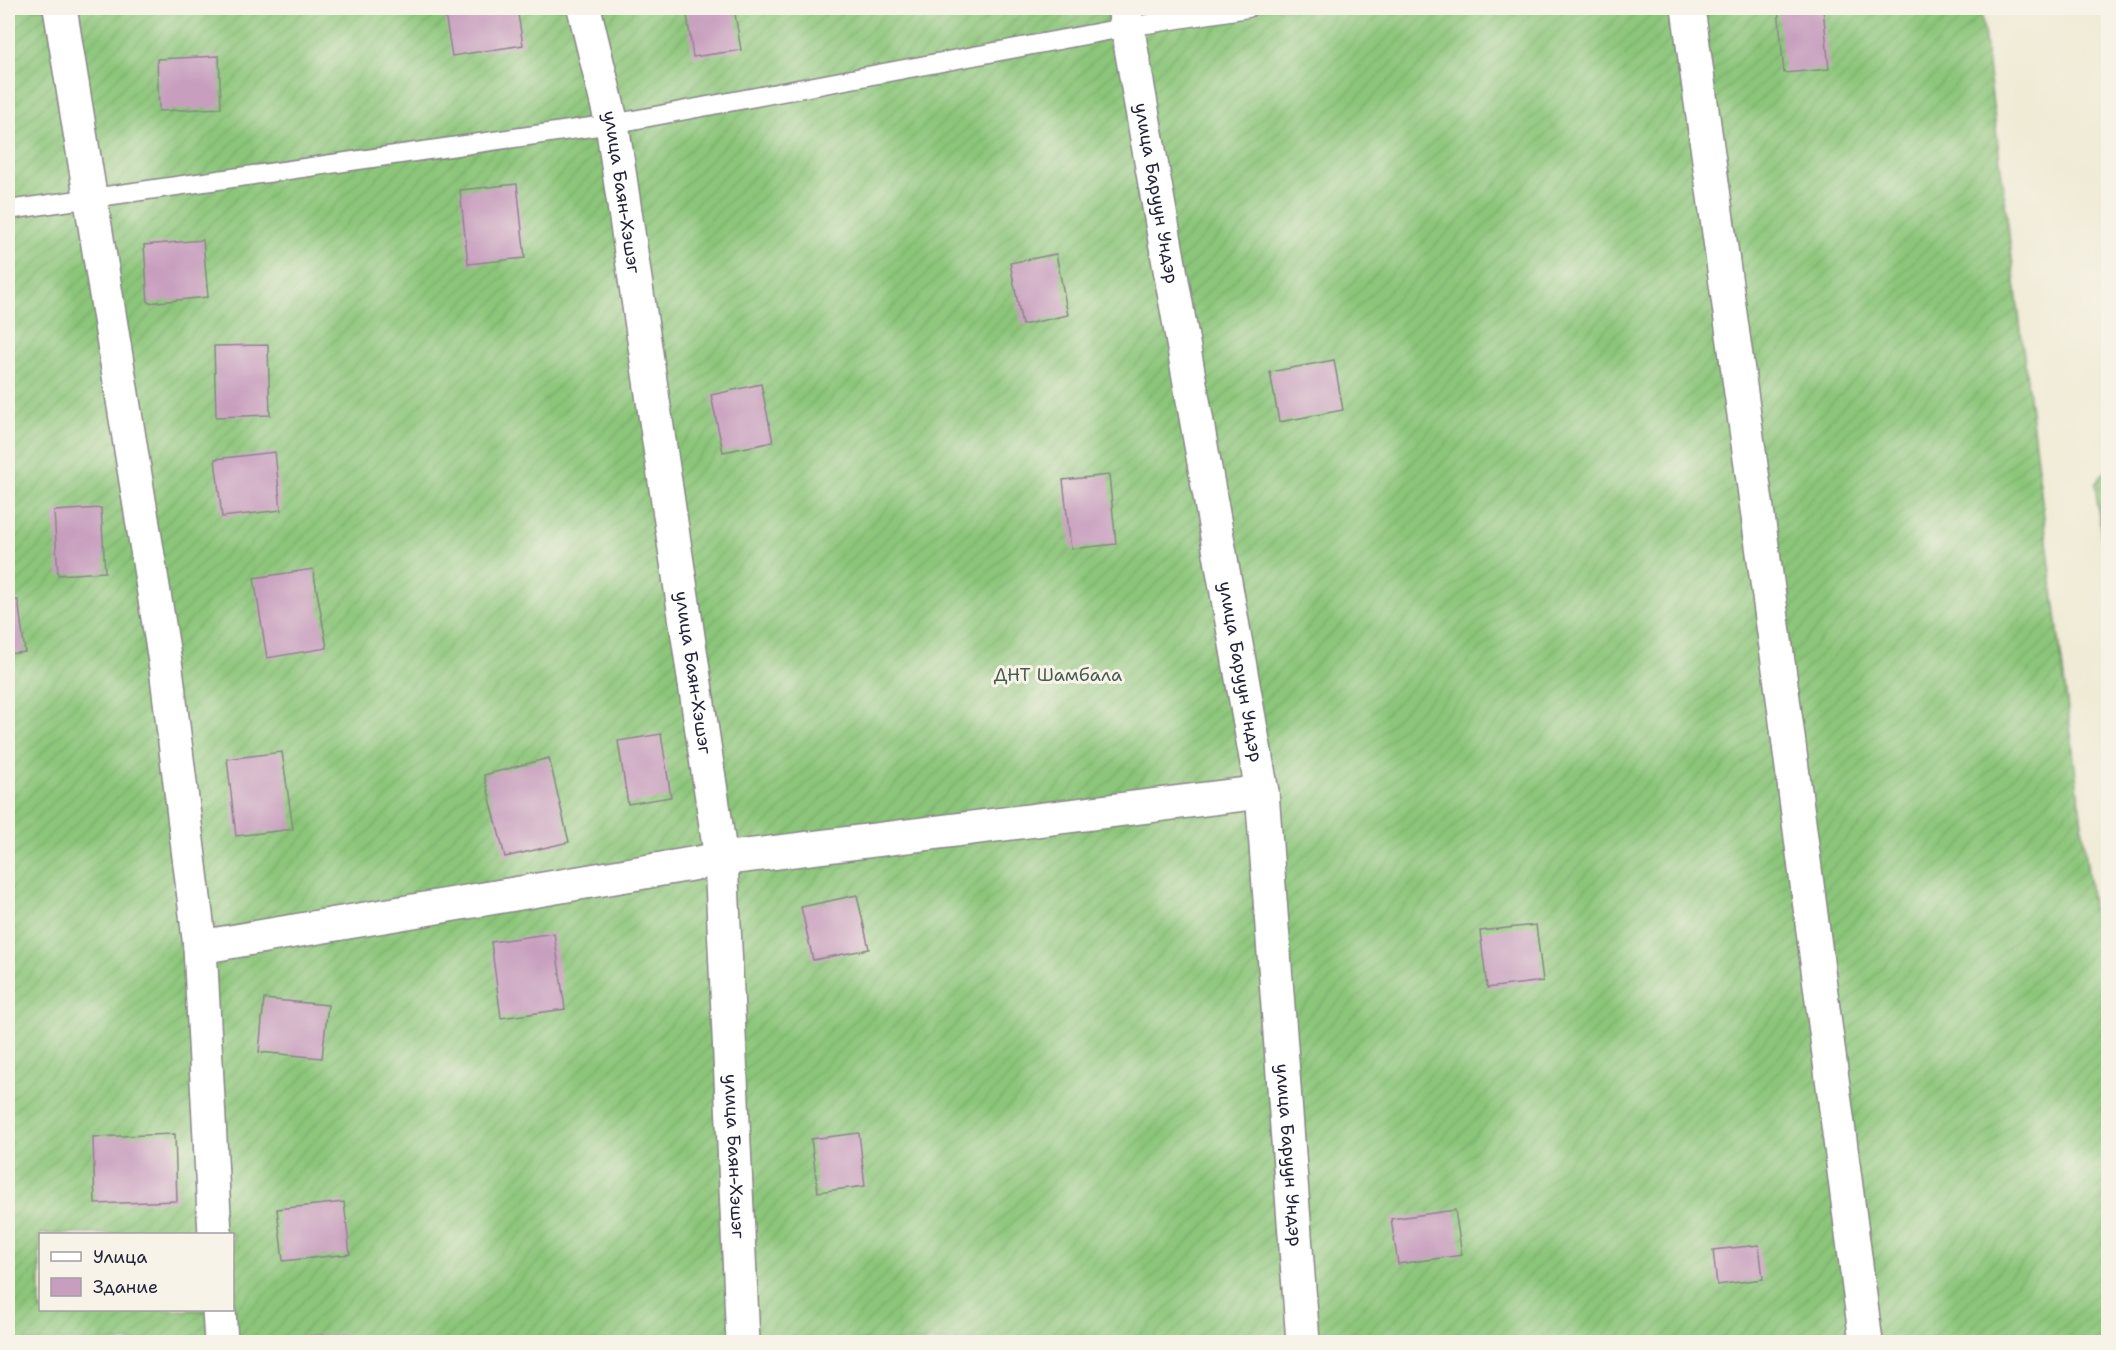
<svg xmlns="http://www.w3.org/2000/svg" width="2116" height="1350" viewBox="0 0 2116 1350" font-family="'Shantell Sans',sans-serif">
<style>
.grass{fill:url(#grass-tufts);stroke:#57745a;stroke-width:1.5}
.garden{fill:url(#garden-furrows);stroke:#57745a;stroke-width:1.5;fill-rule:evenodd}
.building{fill:#c79ebe}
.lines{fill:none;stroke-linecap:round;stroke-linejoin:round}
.lane-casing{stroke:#898688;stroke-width:21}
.street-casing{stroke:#898688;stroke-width:36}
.lane{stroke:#fff;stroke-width:18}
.street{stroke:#fff;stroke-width:33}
.labels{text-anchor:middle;stroke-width:6;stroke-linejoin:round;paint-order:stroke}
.street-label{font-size:18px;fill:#22223b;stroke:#f7f3e8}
.park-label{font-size:18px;fill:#475b51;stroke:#f7f3e8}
</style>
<defs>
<pattern id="grass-tufts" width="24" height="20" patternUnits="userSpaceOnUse" patternTransform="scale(1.5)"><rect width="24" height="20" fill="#8cc67a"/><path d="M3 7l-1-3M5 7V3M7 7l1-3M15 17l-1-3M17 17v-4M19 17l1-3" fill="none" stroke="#78aa6a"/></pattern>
<pattern id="garden-furrows" width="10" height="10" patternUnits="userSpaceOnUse" patternTransform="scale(1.5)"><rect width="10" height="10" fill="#8cc67a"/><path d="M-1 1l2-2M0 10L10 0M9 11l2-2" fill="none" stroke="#78aa6a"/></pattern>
</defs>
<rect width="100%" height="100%" fill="#f7f3e8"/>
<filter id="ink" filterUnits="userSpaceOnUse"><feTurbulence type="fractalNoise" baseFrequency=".0167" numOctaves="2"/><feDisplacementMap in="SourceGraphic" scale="12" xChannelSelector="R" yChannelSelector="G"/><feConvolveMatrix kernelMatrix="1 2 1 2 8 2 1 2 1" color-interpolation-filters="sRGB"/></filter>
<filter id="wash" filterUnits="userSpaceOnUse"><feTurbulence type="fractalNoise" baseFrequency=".008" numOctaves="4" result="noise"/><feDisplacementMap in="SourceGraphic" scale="24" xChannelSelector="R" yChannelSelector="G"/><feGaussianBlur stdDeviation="1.35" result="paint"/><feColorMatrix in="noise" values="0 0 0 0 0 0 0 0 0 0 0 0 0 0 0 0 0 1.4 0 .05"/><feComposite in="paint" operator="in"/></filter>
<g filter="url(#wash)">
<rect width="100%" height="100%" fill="#f0ebd5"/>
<!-- grass -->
<path class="grass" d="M 2108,468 L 2108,554 L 2102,541 L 2095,484 Z"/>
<!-- garden -->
<path class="garden" d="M 8,8 L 1981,8 L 2108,1034 L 2108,1342 L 8,1342 ZM 40,1234 L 232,1234 L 232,1310 L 40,1310 Z"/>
<g id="blocks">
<!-- building -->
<g class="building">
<path d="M 444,8 L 517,8 L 523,45 L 452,56 Z"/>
<path d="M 686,8 L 734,8 L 741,50 L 693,57 Z"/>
<path d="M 1778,8 L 1823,8 L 1829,69 L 1784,73 Z"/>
<path d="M 219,56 L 221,108 L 159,111 L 157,59 Z"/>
<path d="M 517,184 L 525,258 L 468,264 L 460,190 Z"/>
<path d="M 203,240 L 208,297 L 148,303 L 144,245 Z"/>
<path d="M 1056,254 L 1068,315 L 1022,325 L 1010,263 Z"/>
<path d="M 268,345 L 270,415 L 216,417 L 214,346 Z"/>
<path d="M 1334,360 L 1343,410 L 1279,422 L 1270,372 Z"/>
<path d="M 761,384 L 773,442 L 723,452 L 711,395 Z"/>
<path d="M 275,452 L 281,510 L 222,517 L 215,459 Z"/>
<path d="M 1109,475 L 1116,544 L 1071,549 L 1063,480 Z"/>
<path d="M 101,508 L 105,572 L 58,575 L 54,511 Z"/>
<path d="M 313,569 L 327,648 L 267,658 L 254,578 Z"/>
<path d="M 18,600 L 25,652 L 8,654 L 8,602 Z"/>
<path d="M 661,734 L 671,797 L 628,804 L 618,741 Z"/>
<path d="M 282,752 L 293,829 L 236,836 L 227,759 Z"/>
<path d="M 549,758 L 569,842 L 505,857 L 484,775 Z"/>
<path d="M 857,895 L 869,949 L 813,960 L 801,907 Z"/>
<path d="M 1536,925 L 1543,981 L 1487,988 L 1480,931 Z"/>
<path d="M 554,933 L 565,1009 L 501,1018 L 491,942 Z"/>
<path d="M 264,999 L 328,1005 L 322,1058 L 259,1052 Z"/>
<path d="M 859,1133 L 865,1186 L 818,1192 L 811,1139 Z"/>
<path d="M 175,1134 L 177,1201 L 95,1204 L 93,1137 Z"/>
<path d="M 344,1202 L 350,1254 L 283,1261 L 277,1209 Z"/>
<path d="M 1455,1210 L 1462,1255 L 1398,1264 L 1391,1219 Z"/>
<path d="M 1759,1245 L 1763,1279 L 1717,1285 L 1713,1250 Z"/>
<path d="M 348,1334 L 349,1342 L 285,1342 L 285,1337 Z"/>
</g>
</g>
</g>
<g filter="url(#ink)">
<use href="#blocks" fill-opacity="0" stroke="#898688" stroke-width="1.5"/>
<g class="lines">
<defs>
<path id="lane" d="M 8,210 L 612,124 L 1128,27 L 1248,8"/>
<g id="street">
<path d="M 60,8 L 166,668 L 200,947 L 215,1234"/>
<path id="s1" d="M 584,8 L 612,124 L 721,859 L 743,1342"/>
<path id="s2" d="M 1124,8 L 1262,792 L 1303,1342"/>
<path d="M 1688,8 L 1783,698 L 1866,1342"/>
<path d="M 200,947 L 721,859 L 1262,792"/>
<path d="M 219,1310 L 221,1342"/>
</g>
</defs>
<!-- lane casing -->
<use href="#lane" class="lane-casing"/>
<!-- street casing -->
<use href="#street" class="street-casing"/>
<!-- lane -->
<use href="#lane" class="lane"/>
<!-- street -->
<use href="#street" class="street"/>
</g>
</g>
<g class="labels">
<!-- street labels -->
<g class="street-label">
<text dy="6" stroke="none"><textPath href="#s1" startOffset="188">улица Баян-Хэшэг</textPath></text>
<text dy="6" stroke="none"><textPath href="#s2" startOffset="188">улица Баруун Ундэр</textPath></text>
<text dy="6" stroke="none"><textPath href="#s1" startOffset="674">улица Баян-Хэшэг</textPath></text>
<text dy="6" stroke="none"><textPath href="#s2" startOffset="674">улица Баруун Ундэр</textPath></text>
<text dy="6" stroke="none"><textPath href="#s1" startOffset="1160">улица Баян-Хэшэг</textPath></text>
<text dy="6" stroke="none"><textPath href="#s2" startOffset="1160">улица Баруун Ундэр</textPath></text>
</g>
<!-- park labels -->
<g class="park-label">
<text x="1058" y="681">ДНТ Шамбала</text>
</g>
</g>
<!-- margin -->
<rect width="2116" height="1350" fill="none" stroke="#f7f3e8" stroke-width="30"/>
<!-- legend -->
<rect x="39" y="1233" width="195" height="78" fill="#f7f3e8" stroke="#a29fa3" stroke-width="1.5"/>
<rect x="51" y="1252" width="30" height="9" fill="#ffffff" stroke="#a29fa3" stroke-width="1.5"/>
<text x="93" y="1263" font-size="18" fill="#22223b">Улица</text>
<rect x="51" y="1278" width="30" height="18" fill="#c79ebe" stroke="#a29fa3" stroke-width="1.5"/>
<text x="93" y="1293" font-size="18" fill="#22223b">Здание</text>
</svg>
